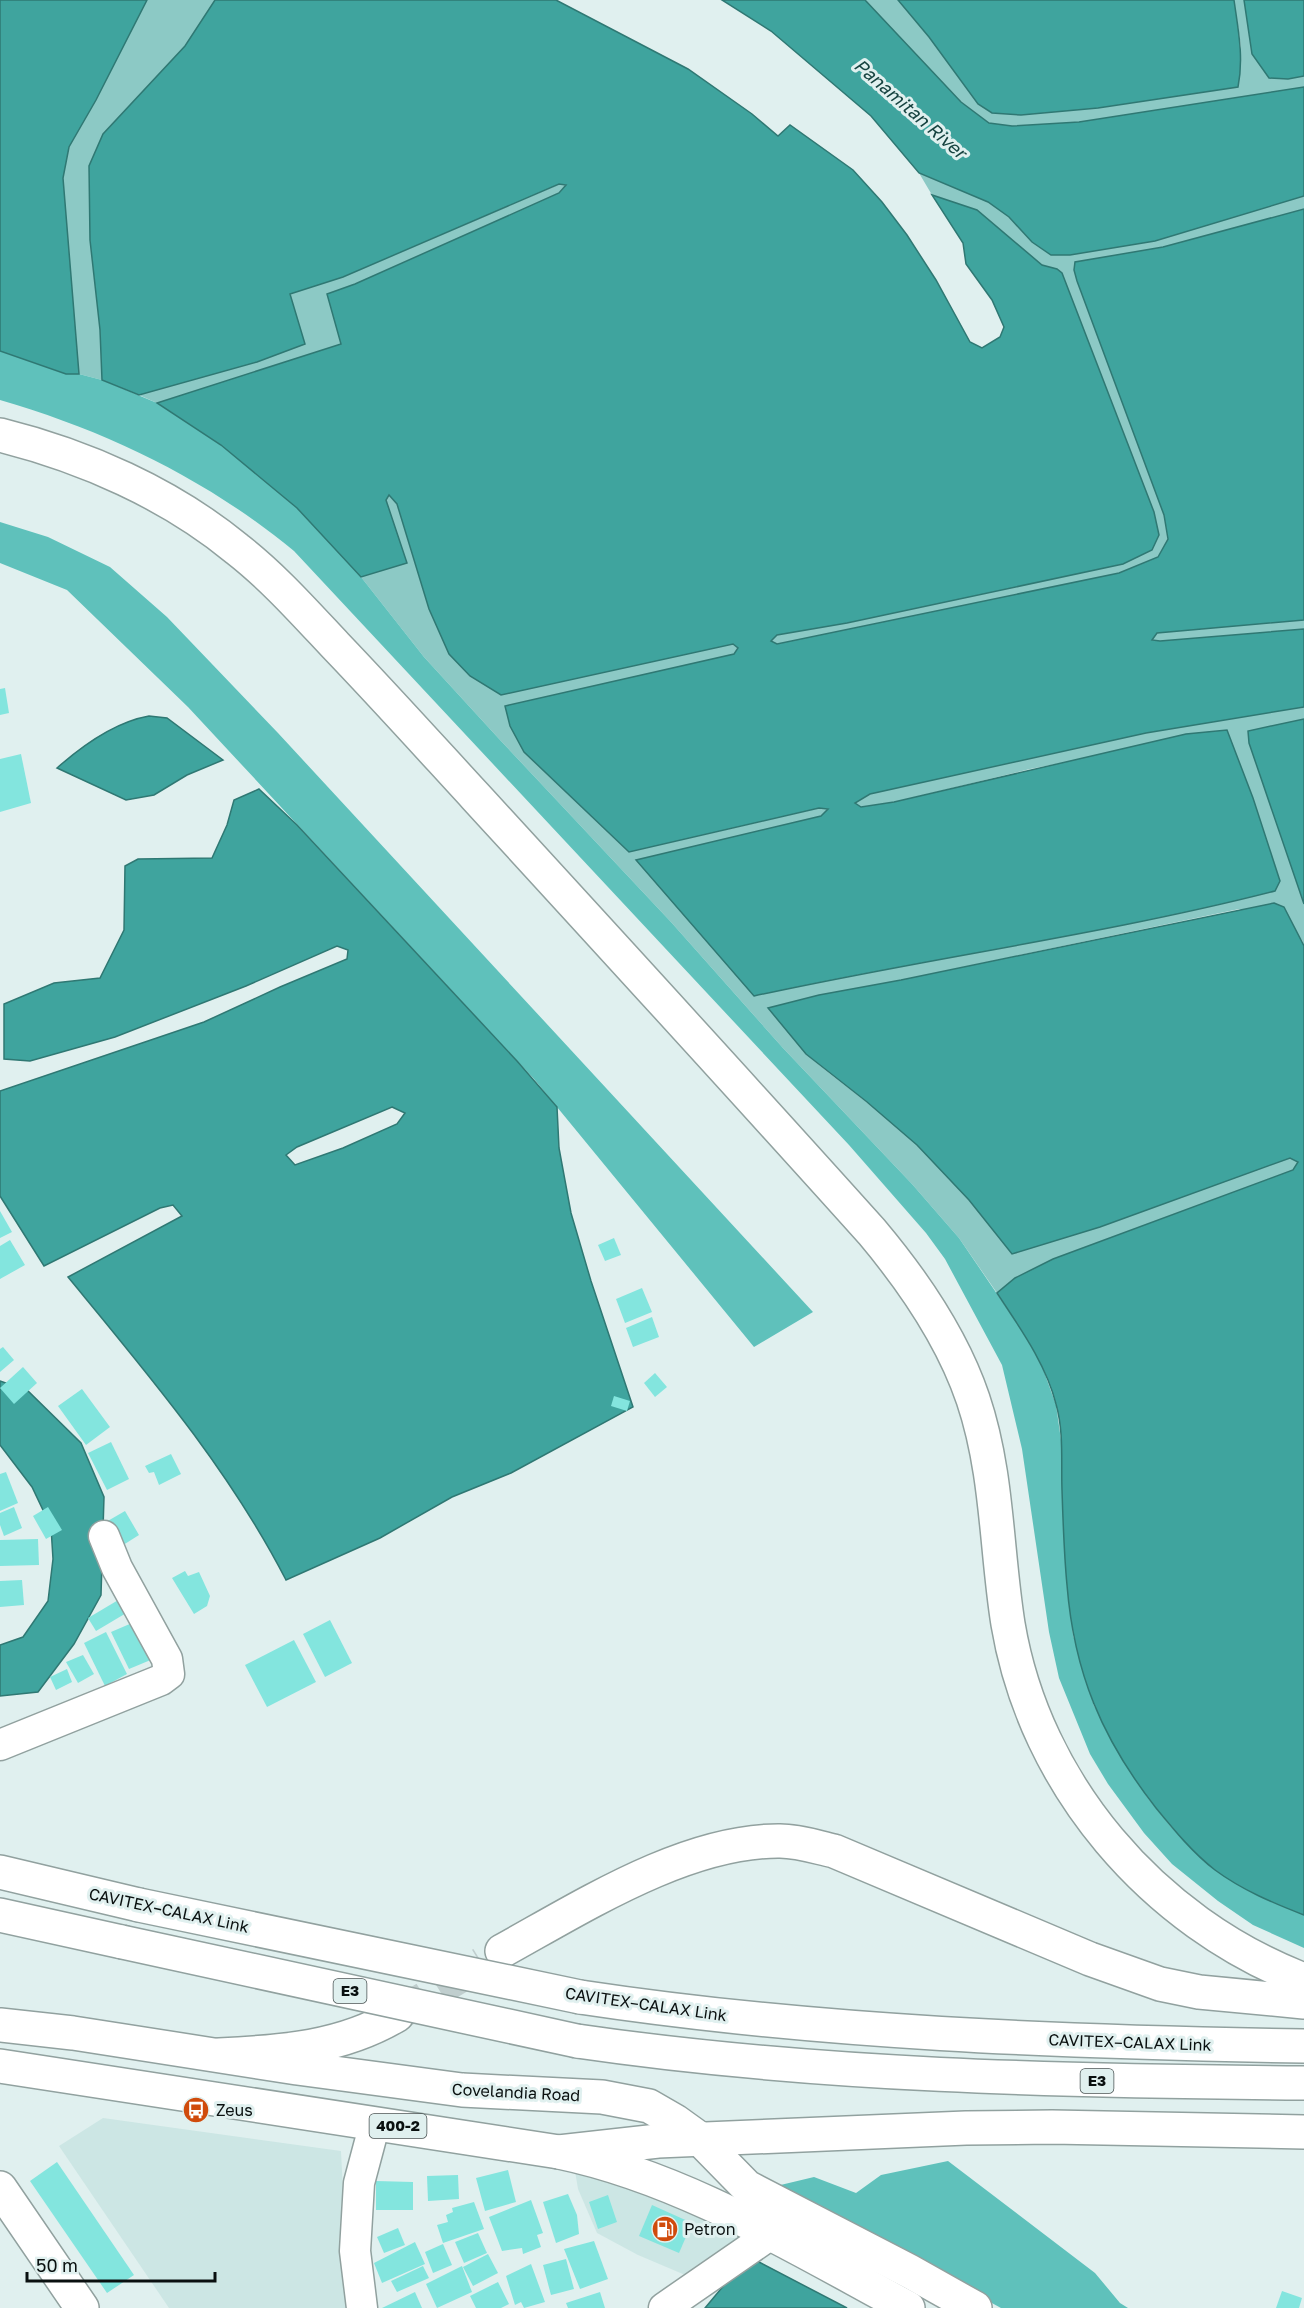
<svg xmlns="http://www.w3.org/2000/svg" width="1304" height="2308" viewBox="0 0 1304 2308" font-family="'Golos Text',sans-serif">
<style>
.built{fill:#cce6e4}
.green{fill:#8cc9c5}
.forest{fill:#5fc1bb}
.water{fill:#3fa49e;stroke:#2f7873;stroke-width:1.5;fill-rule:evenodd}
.building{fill:#83e5de}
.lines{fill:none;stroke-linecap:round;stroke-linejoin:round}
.highway-tunnel{stroke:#c0cece;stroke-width:33;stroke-dasharray:33 16;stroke-linecap:butt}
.minor-casing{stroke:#91a19f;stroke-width:33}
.major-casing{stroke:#91a19f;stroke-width:36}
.highway-casing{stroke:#91a19f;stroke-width:36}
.minor{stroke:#fff;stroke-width:30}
.major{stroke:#fff;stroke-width:33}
.highway{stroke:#fff;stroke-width:33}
.highway-bridge-casing{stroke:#91a19f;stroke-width:36;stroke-linecap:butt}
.highway-bridge{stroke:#fff;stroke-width:33}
.labels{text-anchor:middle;stroke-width:6;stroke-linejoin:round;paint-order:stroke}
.shield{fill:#e0f0ef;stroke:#4a5353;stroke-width:1.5}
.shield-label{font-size:15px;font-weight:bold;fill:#0a1010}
.street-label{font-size:16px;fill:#0a1010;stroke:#e0f0ef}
.poi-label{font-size:16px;fill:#0a1010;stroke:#e0f0ef;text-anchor:start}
.water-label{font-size:18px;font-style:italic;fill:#164340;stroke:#e0f0ef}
</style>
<rect width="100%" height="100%" fill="#e0f0ef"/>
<!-- built -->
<g class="built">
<path d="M 103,2118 L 341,2151 L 349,2308 L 169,2308 L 59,2146 Z"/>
<path d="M 574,2165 L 638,2190 L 749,2241 L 697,2280 L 638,2255 L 597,2233 L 578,2189 Z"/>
</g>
<!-- green -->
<g class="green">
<path d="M 147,0 L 215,0 L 185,46 L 103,134 L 90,240 L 100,330 L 102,380 L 79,374 L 62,178 L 69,147 L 96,100 Z"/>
<path d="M 865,0 L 898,0 L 929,37 L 978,104 L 992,113 L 1021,115 L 1098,108 L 1238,87 L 1241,46 L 1234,0 L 1244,0 L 1252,54 L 1288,79 L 1304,76 L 1304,87 L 1079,122 L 1012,126 L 989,123 L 961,102 Z"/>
<path d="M 919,173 L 988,202 L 1009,217 L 1032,242 L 1070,255 L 1155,241 L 1304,196 L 1304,209 L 1163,247 L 1075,262 L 1077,281 L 1164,515 L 1168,539 L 1158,557 L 1119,573 L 777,644 L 770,641 L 777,635 L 847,623 L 1123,564 L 1159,535 L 1154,512 L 1094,356 L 1057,269 L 1042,265 L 977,210 L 932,195 Z"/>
<path d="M 560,184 L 566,185 L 559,193 L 355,284 L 327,294 L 342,344 L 157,403 L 139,395 L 257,362 L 304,344 L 290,294 L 343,277 Z"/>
<path d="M 389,495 L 397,504 L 429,609 L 449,654 L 733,644 L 739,648 L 735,654 L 505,706 L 524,752 L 629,852 L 820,808 L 828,809 L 821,816 L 768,829 L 754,996 C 927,958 1103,935 1275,891 L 1280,881 L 1253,798 L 1227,731 L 1030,769 L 894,802 L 860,807 L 854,803 L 870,794 L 1146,733 L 1304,707 L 1304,719 L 1248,732 L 1249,743 L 1304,904 L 1304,946 L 1302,940 L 1239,909 L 901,980 L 819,995 L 806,1054 C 842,1085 881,1111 916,1143 C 952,1176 982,1216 1012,1254 L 1290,1158 L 1298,1162 L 1293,1170 L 1053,1259 L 1015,1278 L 997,1293 L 959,1238 L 912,1184 L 783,1048 L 671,922 L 501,741 L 424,657 L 361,577 L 407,563 L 386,500 Z"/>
<path d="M 1304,620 L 1304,629 L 1160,641 L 1151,640 L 1157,633 Z"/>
</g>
<!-- forest -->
<g class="forest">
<path d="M 0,351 L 66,374 L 79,374 L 102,380 L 157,403 L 221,445 L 297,508 L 350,563 L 424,657 L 501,741 L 671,922 L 783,1048 L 912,1184 L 959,1238 L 1023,1332 L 1042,1366 L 1056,1405 L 1061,1440 L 1064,1541 L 1073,1635 L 1094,1706 L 1147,1797 L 1171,1827 L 1193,1849 L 1215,1870 L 1239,1885 L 1272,1902 L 1304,1915 L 1304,1948 L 1253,1925 L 1218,1901 L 1172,1864 L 1144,1833 L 1108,1784 L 1090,1754 L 1059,1678 L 1049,1632 L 1022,1449 L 1002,1365 L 945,1259 L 926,1233 L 849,1145 L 294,551 C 208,480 107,431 0,400 Z"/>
<path d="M 0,522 L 48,537 L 110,567 L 167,617 L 278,733 L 813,1312 L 754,1347 L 534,1079 L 188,707 L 67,590 L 0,563 Z"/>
<path d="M 948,2161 L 1095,2273 L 1120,2303 L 1128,2308 L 1001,2308 L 924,2266 L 768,2188 L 814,2177 L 856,2193 L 881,2175 Z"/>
</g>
<!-- water -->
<g class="water">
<path d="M 0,0 L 147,0 L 96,100 L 69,147 L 63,178 L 79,374 L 66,374 L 0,351 Z"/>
<path d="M 215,0 L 556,0 L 688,69 L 752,114 L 778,136 L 790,125 L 853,170 L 882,202 L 907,235 L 936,280 L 970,342 L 982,348 L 1000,337 L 1004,327 L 992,300 L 966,264 L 963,243 L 932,195 L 977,210 L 1042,265 L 1057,269 L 1062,273 L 1154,512 L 1159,535 L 1152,550 L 1123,564 L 847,623 L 777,635 L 771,641 L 777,644 L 1119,573 L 1158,557 L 1168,539 L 1164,515 L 1077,281 L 1074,270 L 1075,262 L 1163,247 L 1304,209 L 1304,620 L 1157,633 L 1152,640 L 1160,641 L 1304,629 L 1304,707 L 1146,733 L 870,794 L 855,803 L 861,807 L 894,802 L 1186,734 L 1227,730 L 1253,798 L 1280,881 L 1275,891 C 1103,935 927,958 754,996 L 636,860 L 821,816 L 828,809 L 819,808 L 629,852 L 524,752 L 510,726 L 505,706 L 734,654 L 738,648 L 733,644 L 501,695 L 470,676 L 449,654 L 429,609 L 397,504 L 389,495 L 386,500 L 407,563 L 361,577 L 297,508 L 221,445 L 157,403 L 341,344 L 327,294 L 355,284 L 559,193 L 566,185 L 559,184 L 343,277 L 290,294 L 305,344 L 257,362 L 139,395 L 102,380 L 100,330 L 90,240 L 89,166 L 103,134 L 185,46 Z"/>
<path d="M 722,0 L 865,0 L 961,102 L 989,123 L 1012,126 L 1079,122 L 1304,87 L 1304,196 L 1155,241 L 1070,255 L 1051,255 L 1032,242 L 1009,217 L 988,202 L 919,173 L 871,116 L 771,31 Z"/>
<path d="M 898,0 L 1234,0 C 1238,29 1244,57 1238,87 L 1098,108 L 1021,115 L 992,113 L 978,104 L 929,37 Z"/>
<path d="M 1244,0 L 1304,0 L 1304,76 L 1288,79 L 1269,78 L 1252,54 Z"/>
<path d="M 149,716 L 167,718 L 223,760 L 187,775 L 154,795 L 126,800 L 57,768 C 83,745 115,722 149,716 Z"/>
<path d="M 1304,719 L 1304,904 L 1249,743 L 1248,731 Z"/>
<path d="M 259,789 L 297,825 L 517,1061 L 557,1107 L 559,1148 L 571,1213 L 591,1281 L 633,1407 L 511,1473 L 452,1497 L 380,1538 L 286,1580 C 229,1469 147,1373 68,1277 L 182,1216 L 173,1205 L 160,1208 L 44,1266 L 0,1196 L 0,1091 L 204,1022 L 280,987 L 347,959 L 348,950 L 337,946 L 246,986 L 115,1037 L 30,1061 L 4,1059 L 4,1004 L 54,983 L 100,978 L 124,930 L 125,866 L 138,859 L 212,858 L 227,825 L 234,800 ZM 392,1107 L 405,1113 L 397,1124 L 343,1148 L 295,1165 L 286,1155 L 297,1147 Z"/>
<path d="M 1274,903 L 1284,907 L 1304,946 L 1304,1915 C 1273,1903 1242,1890 1215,1870 C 1193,1853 1174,1830 1156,1808 C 1102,1739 1074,1673 1067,1585 C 1064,1554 1063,1522 1062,1490 C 1061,1462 1064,1432 1056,1404 C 1046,1364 1020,1328 997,1293 L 1015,1278 L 1053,1259 L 1293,1170 L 1298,1162 L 1290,1158 L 1100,1227 L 1012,1254 L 969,1200 L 917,1145 L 867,1102 L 806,1054 L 768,1008 L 819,995 L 901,980 Z"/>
<path d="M 0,1381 L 28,1391 L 81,1443 L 104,1497 L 101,1595 L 74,1644 L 38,1692 L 0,1696 L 0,1645 L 23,1637 L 48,1601 L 53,1559 L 51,1527 L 32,1487 L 0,1445 Z"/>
<path d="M 757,2261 L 847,2308 L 705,2308 L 730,2278 Z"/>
</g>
<!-- building -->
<g class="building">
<path d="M 5,688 L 9,713 L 0,715 L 0,689 Z"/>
<path d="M 21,754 L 31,803 L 0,812 L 0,759 Z"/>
<path d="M 0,1211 L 12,1232 L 0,1238 Z"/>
<path d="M 614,1238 L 621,1255 L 605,1261 L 598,1245 Z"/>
<path d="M 10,1240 L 25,1265 L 0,1279 L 0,1246 Z"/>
<path d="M 642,1288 L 652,1312 L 625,1323 L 616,1299 Z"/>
<path d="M 652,1317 L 659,1337 L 633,1347 L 626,1328 Z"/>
<path d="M 3,1347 L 14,1360 L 0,1372 L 0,1349 Z"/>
<path d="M 23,1367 L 37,1383 L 14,1404 L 0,1388 Z"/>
<path d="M 655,1373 L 667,1387 L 655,1397 L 644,1383 Z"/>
<path d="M 82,1389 L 110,1427 L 86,1445 L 58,1406 Z"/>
<path d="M 614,1396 L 630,1401 L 627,1411 L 611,1406 Z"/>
<path d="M 111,1442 L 129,1479 L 107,1490 L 88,1453 Z"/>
<path d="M 171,1454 L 181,1474 L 159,1485 L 154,1472 L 149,1473 L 145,1466 Z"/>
<path d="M 6,1472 L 18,1503 L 0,1511 L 0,1474 Z"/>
<path d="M 14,1507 L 22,1528 L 4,1536 L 0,1525 L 0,1513 Z"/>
<path d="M 48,1507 L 62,1530 L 46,1539 L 33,1516 Z"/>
<path d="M 125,1511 L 139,1535 L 120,1547 L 106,1522 Z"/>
<path d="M 38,1539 L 39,1565 L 0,1566 L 0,1540 Z"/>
<path d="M 185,1571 L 188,1576 L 199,1572 L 210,1596 L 207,1606 L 194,1614 L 172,1578 Z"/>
<path d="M 22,1580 L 24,1605 L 0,1607 L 0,1581 Z"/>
<path d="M 120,1599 L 128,1612 L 96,1631 L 88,1618 Z"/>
<path d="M 139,1620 L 153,1659 L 129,1669 L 111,1632 Z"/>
<path d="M 330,1620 L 352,1663 L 325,1677 L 303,1634 Z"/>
<path d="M 106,1632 L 127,1674 L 105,1686 L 84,1643 Z"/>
<path d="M 294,1640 L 316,1682 L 267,1707 L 245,1665 Z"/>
<path d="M 83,1655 L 94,1674 L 78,1683 L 66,1662 Z"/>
<path d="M 67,1669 L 72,1682 L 56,1690 L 50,1677 Z"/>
<path d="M 57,2162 L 134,2275 L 107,2293 L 30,2181 Z"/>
<path d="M 508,2170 L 516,2202 L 485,2211 L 476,2178 Z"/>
<path d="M 458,2175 L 459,2199 L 428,2201 L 427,2176 Z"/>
<path d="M 376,2181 L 413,2182 L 413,2210 L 376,2210 Z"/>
<path d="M 568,2194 L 577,2215 L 579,2234 L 556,2243 L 543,2202 Z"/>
<path d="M 608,2195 L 617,2222 L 598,2229 L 589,2202 Z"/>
<path d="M 531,2200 L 543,2233 L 537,2235 L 541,2247 L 523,2254 L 522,2248 L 502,2251 L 489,2217 Z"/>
<path d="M 474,2202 L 484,2229 L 443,2243 L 437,2225 L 448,2222 L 446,2215 L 453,2212 L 452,2208 Z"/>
<path d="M 652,2205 L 692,2223 L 679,2253 L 639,2236 Z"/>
<path d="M 398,2228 L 405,2245 L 384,2253 L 377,2237 Z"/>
<path d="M 478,2233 L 487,2253 L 464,2263 L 455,2242 Z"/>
<path d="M 594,2241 L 608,2279 L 580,2289 L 564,2249 Z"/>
<path d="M 415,2242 L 425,2264 L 382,2283 L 374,2263 Z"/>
<path d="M 443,2244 L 452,2265 L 433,2273 L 425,2252 Z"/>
<path d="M 488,2254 L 498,2273 L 473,2286 L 463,2267 Z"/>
<path d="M 566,2259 L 574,2289 L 551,2295 L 543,2265 Z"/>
<path d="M 531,2264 L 545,2302 L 524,2308 L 521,2302 L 515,2305 L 506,2276 Z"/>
<path d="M 423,2266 L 429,2278 L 397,2292 L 391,2281 Z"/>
<path d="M 462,2266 L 472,2292 L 437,2308 L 426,2284 Z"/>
<path d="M 498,2282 L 509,2304 L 501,2308 L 476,2308 L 470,2296 Z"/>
<path d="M 1282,2291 L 1302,2298 L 1299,2308 L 1276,2308 Z"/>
<path d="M 415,2292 L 422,2308 L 382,2308 Z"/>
<path d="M 600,2292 L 605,2308 L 568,2308 L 566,2303 Z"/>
</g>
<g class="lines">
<!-- highway-tunnel -->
<path class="highway-tunnel" d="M 397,2015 L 482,1963"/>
<defs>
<g id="minor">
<path d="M 0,1745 L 161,1680 L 169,1674 L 167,1659 L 117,1568 L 104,1536"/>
<path d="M 362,2308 L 355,2251 L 359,2183 L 375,2123"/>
<path d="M 664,2308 L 771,2234"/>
</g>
<g id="major">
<path d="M 0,2025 L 73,2033 L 297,2068 L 462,2090 L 602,2097 L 649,2106 L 675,2121 L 700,2139 L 747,2187 L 909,2271 L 975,2308"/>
<path d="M 0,2066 L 559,2152 C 684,2178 796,2248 908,2308"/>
<path d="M 0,2188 L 82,2308"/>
</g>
<g id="highway">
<path d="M 0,435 C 84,456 169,493 237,549 C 273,577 304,612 336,646 C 383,695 429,746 475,796 C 608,941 741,1086 872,1232 C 914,1282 952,1337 973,1399 C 998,1473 996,1549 1008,1624 C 1035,1785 1153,1922 1304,1980"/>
<path d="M 0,1872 L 139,1905"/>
<path d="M 0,1915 L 122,1942"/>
<path d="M 502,1951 C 582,1907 686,1840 780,1841 C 799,1841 816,1847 834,1851 L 1090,1959 L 1160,1984 L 1199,1992 L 1304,2002"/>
<path d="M 580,1997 C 819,2033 1062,2042 1304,2046"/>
<path d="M 577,2041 C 817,2076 1062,2081 1304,2083"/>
<path d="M 219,2055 C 282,2052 342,2048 397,2015"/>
<path d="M 559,2152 L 658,2141 L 966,2128 L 1052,2127 L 1304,2132"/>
</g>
</defs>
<!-- minor casing -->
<use href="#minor" class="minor-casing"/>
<!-- major casing -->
<use href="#major" class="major-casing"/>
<!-- highway casing -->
<use href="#highway" class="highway-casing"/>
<!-- minor -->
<use href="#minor" class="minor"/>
<!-- major -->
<use href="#major" class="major"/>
<!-- highway -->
<use href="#highway" class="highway"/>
<defs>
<g id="highway-bridge">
<path d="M 139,1905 L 580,1997"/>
<path d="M 122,1942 L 577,2041"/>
</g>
</defs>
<!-- highway-bridge casing -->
<use href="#highway-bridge" class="highway-bridge-casing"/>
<!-- highway-bridge -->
<use href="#highway-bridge" class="highway-bridge"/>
</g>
<!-- icons -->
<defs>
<symbol id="bus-disc" viewBox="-11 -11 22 22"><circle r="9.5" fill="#d04b0c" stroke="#e0f0ef"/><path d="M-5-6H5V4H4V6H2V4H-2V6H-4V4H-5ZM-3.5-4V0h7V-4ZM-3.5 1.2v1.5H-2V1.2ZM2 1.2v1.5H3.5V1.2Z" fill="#fff"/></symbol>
<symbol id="fuel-disc" viewBox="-11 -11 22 22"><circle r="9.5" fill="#d04b0c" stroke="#e0f0ef"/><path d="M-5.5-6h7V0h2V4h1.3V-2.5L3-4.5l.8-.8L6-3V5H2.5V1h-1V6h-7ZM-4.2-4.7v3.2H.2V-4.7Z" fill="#fff"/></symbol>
</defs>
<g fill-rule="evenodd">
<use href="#bus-disc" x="181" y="2095" width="30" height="30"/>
<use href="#fuel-disc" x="650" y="2214" width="30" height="30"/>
</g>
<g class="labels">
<!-- shield labels -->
<g class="shield">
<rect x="333.5" y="1979" width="33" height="24" rx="4.5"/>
<rect x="1080.5" y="2069" width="33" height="24" rx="4.5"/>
<rect x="369.5" y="2114" width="57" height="24" rx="4.5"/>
</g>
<g class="shield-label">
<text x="350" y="1996">E3</text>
<text x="1097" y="2086">E3</text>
<text x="398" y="2131">400-2</text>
</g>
<!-- street labels -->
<g class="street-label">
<text transform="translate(169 1910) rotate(12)" y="6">CAVITEX–CALAX Link</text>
<text transform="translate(646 2004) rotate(8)" y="6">CAVITEX–CALAX Link</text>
<text transform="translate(1130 2042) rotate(2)" y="6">CAVITEX–CALAX Link</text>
<text transform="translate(516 2092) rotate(3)" y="6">Covelandia Road</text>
</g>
<!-- poi labels -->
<g class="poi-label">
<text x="216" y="2116">Zeus</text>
<text x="684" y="2235">Petron</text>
</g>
<!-- water labels -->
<g class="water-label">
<text transform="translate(910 109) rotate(41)" y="6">Panamitan River</text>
</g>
</g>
<!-- scale -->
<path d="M27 2272v9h188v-9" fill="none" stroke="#0a1010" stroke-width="3"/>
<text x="36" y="2272" font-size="18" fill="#0a1010" stroke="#e0f0ef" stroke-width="4.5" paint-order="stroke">50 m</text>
</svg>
